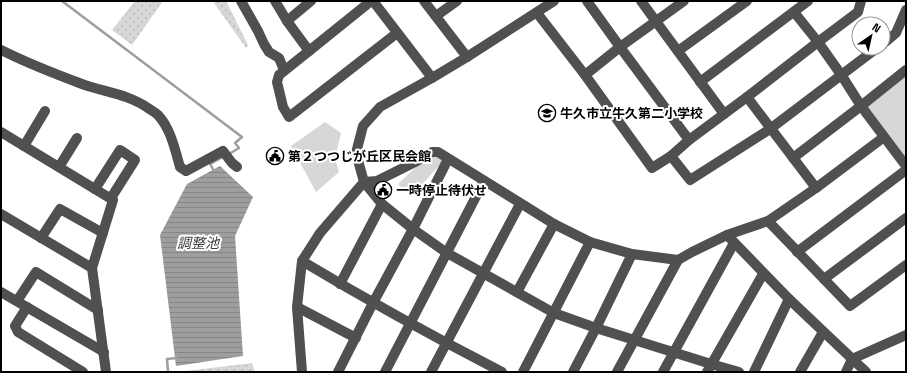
<svg xmlns="http://www.w3.org/2000/svg" width="907" height="373" viewBox="0 0 907 373" font-family="'Space Grotesk','Noto Sans JP',sans-serif">
<style>
.grass{fill:url(#grass-dots)}
.park{fill:#d7d7d7}
.water{fill:url(#water-rules)}
.lines{fill:none;stroke-linecap:round;stroke-linejoin:round}
.stream{stroke:#9e9e9e;stroke-width:2.5}
.minor{stroke:#505050;stroke-width:10}
.labels{text-anchor:middle;stroke-width:4;stroke-linejoin:round;paint-order:stroke}
.poi-label{font-size:13px;font-weight:bold;fill:#000;stroke:#fff;text-anchor:start}
.water-label{font-size:14px;font-style:italic;fill:#3f3f3f;stroke:#fff}
</style>
<defs>
<pattern id="grass-dots" width="8" height="8" patternUnits="userSpaceOnUse"><rect width="8" height="8" fill="#d7d7d7"/><path d="M2 2h.1M6 6h.1" fill="none" stroke="#b7b7b7" stroke-width="1.8" stroke-linecap="round"/></pattern>
<pattern id="water-rules" width="6" height="5" patternUnits="userSpaceOnUse"><rect width="6" height="5" fill="#9e9e9e"/><path d="M0 2.5h6" fill="none" stroke="#868686"/></pattern>
</defs>
<rect width="100%" height="100%" fill="#fff"/>
<!-- grass -->
<g class="grass">
<path d="M 135,1 L 163,1 L 132,45 L 112,30 Z"/>
<path d="M 212,1 L 226,1 L 248,45 L 246,48 L 214,3 Z"/>
<path d="M 252,363 L 255,372 L 178,372 Z"/>
</g>
<!-- park -->
<g class="park">
<path d="M 906,70 L 906,166 L 861,106 Z"/>
<path d="M 325,122 L 341,133 L 335,158 L 339,172 L 316,192 L 291,146 Z"/>
<path d="M 435,155 L 444,160 L 411,197 L 398,184 L 419,164 Z"/>
</g>
<!-- water -->
<path class="water" d="M 220,166 L 253,197 L 235,236 L 243,356 L 176,366 L 160,235 L 187,184 Z"/>
<g class="lines">
<!-- stream -->
<g class="stream">
<path d="M 62,1 L 242,137 L 235,143 L 239,148 L 229,154"/>
<path d="M 214,171 L 210,164 L 225,156"/>
<path d="M 168,372 L 167,359 L 177,358"/>
</g>
<!-- minor -->
<g class="minor">
<path d="M 241,1 L 258,31 L 264,44 L 269,52 L 279,58 L 284,70"/>
<path d="M 275,1 L 287,21 L 309,51 L 279,75 L 277,82 L 283,107 L 289,117 L 397,33"/>
<path d="M 373,1 L 426,70 L 432,78"/>
<path d="M 424,1 L 467,57"/>
<path d="M 554,1 L 467,57 L 432,78 L 380,107 L 363,126 L 356,153 L 364,182 L 382,204 L 413,229 L 447,253 L 554,313 L 596,328 L 711,364 L 739,372"/>
<path d="M 587,1 L 620,47 L 689,140"/>
<path d="M 641,1 L 724,114"/>
<path d="M 794,12 L 818,42 L 842,76 L 861,106 L 906,166"/>
<path d="M 537,13 L 585,75 L 652,168 L 671,156 L 689,140 L 747,97 L 818,42 L 858,12 L 861,1"/>
<path d="M 436,16 L 457,1"/>
<path d="M 287,21 L 311,1"/>
<path d="M 883,44 L 896,33 L 906,10"/>
<path d="M 1,50 C 27,63 55,74 82,84 C 104,92 128,94 148,108 C 151,110 155,112 158,115 C 171,129 175,150 180,167 L 186,171 L 223,151 L 232,163 L 237,167"/>
<path d="M 309,51 L 371,1"/>
<path d="M 678,51 L 747,1"/>
<path d="M 585,75 L 620,47 L 684,1"/>
<path d="M 700,82 L 808,1"/>
<path d="M 1,132 L 113,200 L 92,268 L 106,372"/>
<path d="M 24,146 L 45,111"/>
<path d="M 671,156 L 690,180 L 770,129 L 877,48"/>
<path d="M 793,158 L 861,106 L 906,70"/>
<path d="M 59,167 L 77,138"/>
<path d="M 816,188 L 884,137"/>
<path d="M 95,189 L 120,150 L 135,160 L 111,198"/>
<path d="M 1,214 L 92,268"/>
<path d="M 768,221 L 850,306 L 906,265"/>
<path d="M 727,235 L 789,299 L 866,372"/>
<path d="M 41,238 L 60,209 L 103,233"/>
<path d="M 797,252 L 906,170"/>
<path d="M 302,261 C 367,300 434,337 502,372"/>
<path d="M 824,279 L 906,218"/>
<path d="M 340,284 L 382,204"/>
<path d="M 1,292 L 104,352"/>
<path d="M 517,292 L 554,224"/>
<path d="M 17,301 L 36,272 L 98,310"/>
<path d="M 27,307 L 15,326 L 18,332 L 83,372"/>
<path d="M 297,307 L 356,338"/>
<path d="M 302,372 L 297,307 L 302,261 L 320,233 L 364,182 L 377,181 L 417,161 L 432,152 L 438,152 L 554,224 L 590,242 L 632,254 L 678,260 L 692,252 L 727,235 L 768,221 L 816,188 L 747,97"/>
<path d="M 338,372 L 373,303 L 413,229 L 448,159"/>
<path d="M 385,372 L 484,181"/>
<path d="M 431,372 L 520,204"/>
<path d="M 523,372 L 590,242"/>
<path d="M 573,372 L 596,328 L 632,254"/>
<path d="M 617,372 L 678,260"/>
<path d="M 663,372 L 734,243"/>
<path d="M 707,372 L 763,274"/>
<path d="M 754,372 L 789,299"/>
<path d="M 800,372 L 823,332"/>
<path d="M 846,372 L 852,359 L 906,335"/>
</g>
</g>
<!-- icons -->
<defs>
<symbol id="school-ring" viewBox="-11 -11 22 22"><circle r="9.5" fill="#fff" stroke="#000" stroke-width="1.5"/><path d="M0-5L7-2L0 1L-7-2ZM-4 1L0 2.5L4 1V4Q0 6-4 4Z" fill="#000"/></symbol>
<symbol id="civic-ring" viewBox="-11 -11 22 22"><circle r="9.5" fill="#fff" stroke="#000" stroke-width="1.5"/><path d="M-.6-6.5H3V-4.5H.6V-3L4-1V1h2V6H-6V1h2V-1L-.6-3ZM-1.2 2.5V6h2.4V2.5Z" fill="#000"/></symbol>
</defs>
<g fill-rule="evenodd">
<use href="#school-ring" x="537" y="103" width="20" height="20"/>
<use href="#civic-ring" x="265" y="146" width="20" height="20"/>
<use href="#civic-ring" x="373" y="180" width="20" height="20"/>
</g>
<g class="labels">
<!-- poi labels -->
<g class="poi-label">
<text x="560" y="118">牛久市立牛久第二小学校</text>
<text x="288" y="161">第２つつじが丘区民会館</text>
<text x="396" y="195">一時停止待伏せ</text>
</g>
<!-- water labels -->
<g class="water-label">
<text x="198" y="248">調整池</text>
</g>
</g>
<!-- border -->
<rect width="907" height="373" fill="none" stroke="#000000" stroke-width="4"/>
<!-- north arrow -->
<g transform="translate(871 36) rotate(34)"><circle r="19" fill="#ffffff" stroke="#999999"/>
<path d="M0-3L7 15L0 10L-7 15Z" fill="#000000"/>
<text y="-6" font-size="11" font-weight="bold" text-anchor="middle" fill="#000000">N</text>
</g>
</svg>
